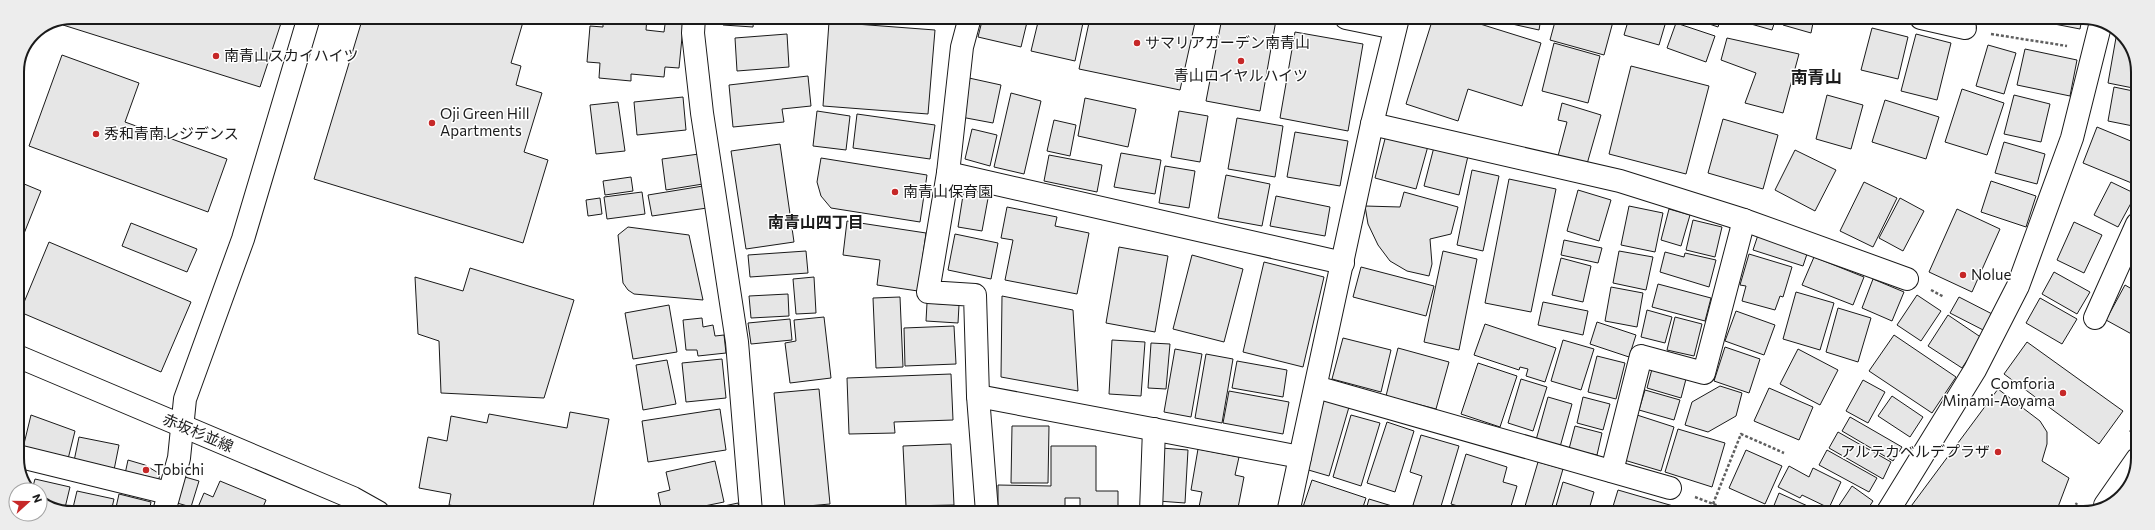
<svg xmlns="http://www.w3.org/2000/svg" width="2155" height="530" viewBox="0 0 2155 530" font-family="Commissioner,'Noto Sans JP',sans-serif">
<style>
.building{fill:#e6e6e6;stroke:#1a1a1a}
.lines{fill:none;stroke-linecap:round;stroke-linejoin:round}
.minor-casing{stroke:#1a1a1a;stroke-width:24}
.major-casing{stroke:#1a1a1a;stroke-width:24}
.path{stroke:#5f5f5f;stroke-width:2.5;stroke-dasharray:3 2;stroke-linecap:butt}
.minor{stroke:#fff;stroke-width:22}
.major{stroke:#fff;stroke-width:22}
.poi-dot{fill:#c62828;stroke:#fff;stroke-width:1.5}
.labels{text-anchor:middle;stroke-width:3;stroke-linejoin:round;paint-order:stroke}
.poi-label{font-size:15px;fill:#1a1a1a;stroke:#fff;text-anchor:start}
.street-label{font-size:15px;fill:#1a1a1a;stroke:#fff}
.neighbourhood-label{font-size:16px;font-weight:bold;fill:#1a1a1a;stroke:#fff}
.quarter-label{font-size:17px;font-weight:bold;fill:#1a1a1a;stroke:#fff}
.rim{fill:none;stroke:#1a1a1a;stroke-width:2}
</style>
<rect width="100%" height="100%" fill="#fff"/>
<!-- building -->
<g class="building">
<path d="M 72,17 L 283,17 L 260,87 L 63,25 L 65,20 Z"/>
<path d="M 363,17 L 507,17 L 523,22 L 511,63 L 521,66 L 516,85 L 542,93 L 524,152 L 548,160 L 523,243 L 314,179 Z"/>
<path d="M 603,17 L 647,17 L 646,30 L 664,32 L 666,17 L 684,17 L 679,68 L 665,67 L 664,77 L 631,74 L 631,81 L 599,78 L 600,63 L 587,62 L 590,26 L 603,27 Z"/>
<path d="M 723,17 L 754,17 L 753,27 L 723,25 Z"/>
<path d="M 983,17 L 1028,18 L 1021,47 L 978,37 Z"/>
<path d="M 1039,18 L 1084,18 L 1075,61 L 1031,51 Z"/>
<path d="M 1090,18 L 1196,18 L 1180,90 L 1079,69 Z"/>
<path d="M 1222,18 L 1262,18 L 1276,20 L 1260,111 L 1206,101 Z"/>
<path d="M 1433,18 L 1461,18 L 1541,43 L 1522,106 L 1468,89 L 1458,121 L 1406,104 Z"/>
<path d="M 1485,18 L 1541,18 L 1539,30 Z"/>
<path d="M 1556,18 L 1614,18 L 1604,55 L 1550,40 Z"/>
<path d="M 1629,18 L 1667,18 L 1659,45 L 1624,35 Z"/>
<path d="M 1692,18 L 1721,18 L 1718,27 Z"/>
<path d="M 1730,18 L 1776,18 L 1772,30 Z"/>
<path d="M 1785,18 L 1814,18 L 1811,33 L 1783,25 Z"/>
<path d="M 2045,18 L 2082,18 L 2080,29 L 2044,22 Z"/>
<path d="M 829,22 L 935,30 L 928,114 L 823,106 Z"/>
<path d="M 1676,23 L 1715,36 L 1706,62 L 1667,48 Z"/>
<path d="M 1872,28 L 1908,37 L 1898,79 L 1861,70 Z"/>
<path d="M 1295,32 L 1363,44 L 1348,131 L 1280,118 Z"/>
<path d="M 2117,32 L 2124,36 L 2138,68 L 2138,89 L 2108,83 Z"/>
<path d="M 787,34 L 789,67 L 737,71 L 735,38 Z"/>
<path d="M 1916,34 L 1951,43 L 1937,100 L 1901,91 Z"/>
<path d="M 1727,38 L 1799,54 L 1783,113 L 1745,103 L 1756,73 L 1721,60 Z"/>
<path d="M 1554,43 L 1600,56 L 1588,103 L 1542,91 Z"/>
<path d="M 1988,45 L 2016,53 L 2004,94 L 1976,86 Z"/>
<path d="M 2025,49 L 2077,60 L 2070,96 L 2017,85 Z"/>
<path d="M 62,55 L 139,83 L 125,122 L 227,159 L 208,212 L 29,146 Z"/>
<path d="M 1631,66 L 1709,86 L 1686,174 L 1609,154 Z"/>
<path d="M 808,76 L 811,106 L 782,109 L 784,122 L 733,127 L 729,85 Z"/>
<path d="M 969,78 L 1001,85 L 993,123 L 961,117 Z"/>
<path d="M 2114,87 L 2138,92 L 2138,127 L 2108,121 Z"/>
<path d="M 1962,89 L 2004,103 L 1987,155 L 1945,142 Z"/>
<path d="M 1011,93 L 1041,101 L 1024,174 L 994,167 Z"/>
<path d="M 1827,95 L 1863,105 L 1851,149 L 1816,139 Z"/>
<path d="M 2014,95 L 2050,104 L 2041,142 L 2004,134 Z"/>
<path d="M 683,97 L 686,130 L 637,135 L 634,102 Z"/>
<path d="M 1085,98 L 1136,109 L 1128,147 L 1078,136 Z"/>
<path d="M 1885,100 L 1939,117 L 1926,159 L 1872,142 Z"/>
<path d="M 618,102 L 625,151 L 596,154 L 590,105 Z"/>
<path d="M 1562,103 L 1601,115 L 1587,164 L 1558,156 L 1567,122 L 1558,120 Z"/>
<path d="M 817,111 L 850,116 L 846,150 L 813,146 Z"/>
<path d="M 1179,111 L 1208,116 L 1200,162 L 1171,157 Z"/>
<path d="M 857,114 L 935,125 L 930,159 L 853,148 Z"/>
<path d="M 1237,118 L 1283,126 L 1275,177 L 1228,169 Z"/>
<path d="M 1723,119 L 1778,135 L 1763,189 L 1708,173 Z"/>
<path d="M 1054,120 L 1076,125 L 1070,156 L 1047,151 Z"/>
<path d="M 2097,127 L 2138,144 L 2138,175 L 2134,184 L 2083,163 Z"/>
<path d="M 972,129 L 997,135 L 990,166 L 965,159 Z"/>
<path d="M 1295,132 L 1348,141 L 1340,186 L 1287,177 Z"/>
<path d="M 1386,135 L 1428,146 L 1416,189 L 1375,178 Z"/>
<path d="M 2004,142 L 2045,154 L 2037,184 L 1995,173 Z"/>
<path d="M 780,144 L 794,242 L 746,249 L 731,151 Z"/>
<path d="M 1434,147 L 1468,156 L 1459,195 L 1424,186 Z"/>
<path d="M 1795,150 L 1836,170 L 1815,211 L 1775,190 Z"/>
<path d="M 1121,153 L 1161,160 L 1155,194 L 1114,187 Z"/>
<path d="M 699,154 L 703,184 L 666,190 L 662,159 Z"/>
<path d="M 1049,155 L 1102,165 L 1097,192 L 1044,181 Z"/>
<path d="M 821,158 L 927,175 L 920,222 L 831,208 L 821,196 L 817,182 Z"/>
<path d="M 1165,166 L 1195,171 L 1189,208 L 1159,203 Z"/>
<path d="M 1472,170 L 1499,176 L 1483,251 L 1457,245 Z"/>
<path d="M 1226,175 L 1270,184 L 1262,226 L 1218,218 Z"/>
<path d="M 631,177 L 633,191 L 605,195 L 603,181 Z"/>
<path d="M 1509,179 L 1556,189 L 1531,312 L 1485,303 Z"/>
<path d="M 17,181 L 41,191 L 17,251 Z"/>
<path d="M 1991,181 L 2036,196 L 2026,227 L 1981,212 Z"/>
<path d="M 1864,182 L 1897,198 L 1873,247 L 1840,231 Z"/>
<path d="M 2111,182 L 2136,194 L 2118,227 L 2094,215 Z"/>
<path d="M 703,186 L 707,208 L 652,216 L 648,195 Z"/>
<path d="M 964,189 L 989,193 L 982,231 L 958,227 Z"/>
<path d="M 1578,190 L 1611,200 L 1599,241 L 1567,231 Z"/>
<path d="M 642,192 L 645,214 L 607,219 L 604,197 Z"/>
<path d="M 1404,192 L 1458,207 L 1451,234 L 1430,239 L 1432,264 L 1429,276 L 1407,271 L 1390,261 L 1378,245 L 1368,224 L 1365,206 L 1400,207 Z"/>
<path d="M 1276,196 L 1330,207 L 1325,236 L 1270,226 Z"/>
<path d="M 600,198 L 602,214 L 588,216 L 586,200 Z"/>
<path d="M 1900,198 L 1924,211 L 1903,251 L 1879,238 Z"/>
<path d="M 1629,206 L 1663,213 L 1655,252 L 1621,245 Z"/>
<path d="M 1007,207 L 1057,217 L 1055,226 L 1089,233 L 1077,294 L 1005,280 L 1013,240 L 1001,238 Z"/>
<path d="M 1669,209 L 1690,215 L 1681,246 L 1661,240 Z"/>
<path d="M 1957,209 L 2000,229 L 1972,292 L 1929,272 Z"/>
<path d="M 1693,220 L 1722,227 L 1715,257 L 1686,250 Z"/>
<path d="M 847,221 L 926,233 L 918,291 L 877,285 L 880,260 L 843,255 Z"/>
<path d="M 2074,222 L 2102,235 L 2084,273 L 2057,260 Z"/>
<path d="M 131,223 L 197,249 L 187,272 L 122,246 Z"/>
<path d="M 628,227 L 689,235 L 703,300 L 634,294 L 628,290 L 623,283 L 618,235 Z"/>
<path d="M 955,234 L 998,243 L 991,279 L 948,270 Z"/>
<path d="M 1758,235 L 1808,251 L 1803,266 L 1753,250 Z"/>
<path d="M 1564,240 L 1602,248 L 1598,263 L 1561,255 Z"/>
<path d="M 49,242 L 191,302 L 161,372 L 20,312 Z"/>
<path d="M 1119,247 L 1168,256 L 1155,332 L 1106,323 Z"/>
<path d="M 806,251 L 808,273 L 750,277 L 748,255 Z"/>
<path d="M 1443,251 L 1477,259 L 1459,350 L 1424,342 Z"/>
<path d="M 1619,251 L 1653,257 L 1646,290 L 1613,283 Z"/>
<path d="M 1665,252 L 1684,257 L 1685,253 L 1716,260 L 1709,287 L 1660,272 Z"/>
<path d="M 1749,254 L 1792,267 L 1783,297 L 1780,296 L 1775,310 L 1742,301 L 1746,286 L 1740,285 Z"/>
<path d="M 2137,254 L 2137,269 L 2132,267 Z"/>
<path d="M 1192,255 L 1243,269 L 1224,342 L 1173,329 Z"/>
<path d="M 1814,257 L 1864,277 L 1853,305 L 1802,285 Z"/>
<path d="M 1561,258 L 1591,266 L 1583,302 L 1552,295 Z"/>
<path d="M 1264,262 L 1324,277 L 1303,367 L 1243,352 Z"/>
<path d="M 1361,267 L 1434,286 L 1426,316 L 1353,297 Z"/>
<path d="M 470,268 L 574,300 L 544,398 L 441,393 L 439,341 L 418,334 L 415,277 L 463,291 Z"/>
<path d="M 2054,272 L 2090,292 L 2077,314 L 2042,294 Z"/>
<path d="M 814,277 L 816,313 L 796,314 L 793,279 Z"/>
<path d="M 1873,279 L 1904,292 L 1892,321 L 1862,308 Z"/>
<path d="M 1658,284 L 1711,298 L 1705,321 L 1652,307 Z"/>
<path d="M 2125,285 L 2137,292 L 2137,337 L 2106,320 Z"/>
<path d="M 1611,287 L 1643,293 L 1637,327 L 1605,321 Z"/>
<path d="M 1796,292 L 1834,303 L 1820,350 L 1783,339 Z"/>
<path d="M 788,294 L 789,316 L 751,318 L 749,296 Z"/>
<path d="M 1917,295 L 1941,311 L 1921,341 L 1897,325 Z"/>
<path d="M 1002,296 L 1073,310 L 1078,391 L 1001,377 Z"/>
<path d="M 900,297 L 903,367 L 876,368 L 873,298 Z"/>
<path d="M 1959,297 L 1998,317 L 1989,333 L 1950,313 Z"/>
<path d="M 2040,298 L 2077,319 L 2062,344 L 2026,323 Z"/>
<path d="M 1543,302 L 1588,311 L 1583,335 L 1538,325 Z"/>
<path d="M 927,303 L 959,305 L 958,323 L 926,321 Z"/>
<path d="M 669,305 L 677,352 L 633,359 L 625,313 Z"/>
<path d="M 1838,308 L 1871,318 L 1858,362 L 1826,352 Z"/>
<path d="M 1647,310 L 1672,317 L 1665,343 L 1641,337 Z"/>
<path d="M 1736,311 L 1775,325 L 1764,355 L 1725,341 Z"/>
<path d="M 1948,315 L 1982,338 L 1962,368 L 1928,346 Z"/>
<path d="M 824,317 L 831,378 L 790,383 L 785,343 L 796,341 L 794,320 Z"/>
<path d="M 1675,317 L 1702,324 L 1694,356 L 1667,350 Z"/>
<path d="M 702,318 L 703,327 L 713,325 L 715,336 L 724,335 L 726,353 L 698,356 L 697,350 L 686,350 L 683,320 Z"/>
<path d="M 790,319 L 792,340 L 751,344 L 748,323 Z"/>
<path d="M 1597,322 L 1636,335 L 1629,357 L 1590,344 Z"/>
<path d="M 1485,324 L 1556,348 L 1545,382 L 1526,376 L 1528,369 L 1520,367 L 1519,370 L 1474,355 Z"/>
<path d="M 954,326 L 956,364 L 905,366 L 904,328 Z"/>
<path d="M 1894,335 L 1956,377 L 1932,413 L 1869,371 Z"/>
<path d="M 1343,338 L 1391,350 L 1381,392 L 1332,379 Z"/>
<path d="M 1112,340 L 1145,342 L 1141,396 L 1109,394 Z"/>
<path d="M 1563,340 L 1594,349 L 1581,390 L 1551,381 Z"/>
<path d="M 2027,342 L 2123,411 L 2099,444 L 2004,374 Z"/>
<path d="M 1151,343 L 1170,344 L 1166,389 L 1148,388 Z"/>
<path d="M 1725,347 L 1760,359 L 1749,393 L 1714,381 Z"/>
<path d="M 1398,348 L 1449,362 L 1436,409 L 1386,396 Z"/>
<path d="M 1175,349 L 1202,354 L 1191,417 L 1164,412 Z"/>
<path d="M 1798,349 L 1838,370 L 1820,405 L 1780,384 Z"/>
<path d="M 1206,354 L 1233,359 L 1222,423 L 1195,418 Z"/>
<path d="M 1597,356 L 1625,363 L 1616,399 L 1588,392 Z"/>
<path d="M 722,359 L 726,398 L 686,402 L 682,363 Z"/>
<path d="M 667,360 L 676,404 L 643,410 L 636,365 Z"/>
<path d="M 1237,361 L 1287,370 L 1283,397 L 1232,388 Z"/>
<path d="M 1478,363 L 1517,376 L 1500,427 L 1461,414 Z"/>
<path d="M 1652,369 L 1686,379 L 1681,398 L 1647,388 Z"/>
<path d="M 951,374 L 953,420 L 894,422 L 895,433 L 849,434 L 847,378 Z"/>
<path d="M 1521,379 L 1547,387 L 1533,431 L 1508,423 Z"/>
<path d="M 1863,380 L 1885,392 L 1868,423 L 1846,411 Z"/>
<path d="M 1720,386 L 1742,393 L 1736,416 L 1708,432 L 1685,425 L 1692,402 Z"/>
<path d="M 1769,388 L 1813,407 L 1799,440 L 1754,421 Z"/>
<path d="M 819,389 L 830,504 L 785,508 L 774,393 Z"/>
<path d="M 1998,389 L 2040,421 L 2047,432 L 2047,444 L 2042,461 L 2069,478 L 2058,507 L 2051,513 L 1906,513 Z"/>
<path d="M 1645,390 L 1680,400 L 1674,420 L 1639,410 Z"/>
<path d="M 1229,391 L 1289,402 L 1283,434 L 1223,423 Z"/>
<path d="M 1892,396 L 1923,417 L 1910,437 L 1878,416 Z"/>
<path d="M 1548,397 L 1572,404 L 1560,447 L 1536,440 Z"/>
<path d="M 1583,397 L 1610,404 L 1603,430 L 1577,423 Z"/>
<path d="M 1324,400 L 1349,407 L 1329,476 L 1305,469 Z"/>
<path d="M 720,409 L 726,450 L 648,462 L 642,421 Z"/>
<path d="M 570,412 L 609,419 L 592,512 L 490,512 L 449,505 L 451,494 L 419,488 L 428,437 L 447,441 L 451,416 L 487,423 L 489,414 L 567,428 Z"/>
<path d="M 31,415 L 75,431 L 68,459 L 23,448 Z"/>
<path d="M 1351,415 L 1380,423 L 1361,486 L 1333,477 Z"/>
<path d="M 1637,415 L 1674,427 L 1661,471 L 1624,460 Z"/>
<path d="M 1850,417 L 1902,447 L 1893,461 L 1842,431 Z"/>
<path d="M 1387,422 L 1414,431 L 1395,492 L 1367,483 Z"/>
<path d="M 1012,426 L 1049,426 L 1048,483 L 1011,483 Z"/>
<path d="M 1575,426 L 1602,433 L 1597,455 L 1569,449 Z"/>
<path d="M 1678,429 L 1725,443 L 1712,487 L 1665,472 Z"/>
<path d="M 1838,432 L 1891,462 L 1883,479 L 1829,448 Z"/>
<path d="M 1421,435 L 1459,446 L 1439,513 L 1413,505 L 1422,476 L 1410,472 Z"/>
<path d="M 79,437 L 119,445 L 114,470 L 74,461 Z"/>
<path d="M 951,444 L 954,505 L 906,506 L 903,446 Z"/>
<path d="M 1051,446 L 1096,446 L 1096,491 L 1118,491 L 1118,512 L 1080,512 L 1080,498 L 1065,498 L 1065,512 L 998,512 L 998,485 L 1051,486 Z"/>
<path d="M 1161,448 L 1188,450 L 1185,503 L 1158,501 Z"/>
<path d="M 1198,449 L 1239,457 L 1235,475 L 1244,477 L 1237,513 L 1198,512 L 1202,492 L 1191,490 Z"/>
<path d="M 1746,450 L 1782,466 L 1765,504 L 1729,488 Z"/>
<path d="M 1827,450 L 1877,478 L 1869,492 L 1819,465 Z"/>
<path d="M 1466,454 L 1507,467 L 1503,482 L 1517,486 L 1509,513 L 1481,513 L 1451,504 Z"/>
<path d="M 128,460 L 145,465 L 160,474 L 158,483 L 125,474 Z"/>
<path d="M 715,461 L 724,502 L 675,512 L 662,512 L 658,493 L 670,490 L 666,472 Z"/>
<path d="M 1538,462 L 1563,469 L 1550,513 L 1523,513 Z"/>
<path d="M 1789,466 L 1809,477 L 1813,468 L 1841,482 L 1829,508 L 1802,495 L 1800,498 L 1778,487 Z"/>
<path d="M 185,477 L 199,481 L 191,507 L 177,503 Z"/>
<path d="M 35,479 L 70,487 L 64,512 L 40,500 L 40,490 L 32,490 Z"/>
<path d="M 1312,480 L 1366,498 L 1361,513 L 1301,513 Z"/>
<path d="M 220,481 L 266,500 L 261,512 L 196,512 L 204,493 L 213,497 Z"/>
<path d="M 1563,482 L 1594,492 L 1588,513 L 1554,513 Z"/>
<path d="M 1852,486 L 1873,501 L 1865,513 L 1834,513 Z"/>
<path d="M 1618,490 L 1687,510 L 1686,513 L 1611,513 Z"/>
<path d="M 77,491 L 114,499 L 111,512 L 72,512 Z"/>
<path d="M 1779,493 L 1823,513 L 1771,513 Z"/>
<path d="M 119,494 L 151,502 L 149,512 L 115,512 Z"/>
<path d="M 1369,499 L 1392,506 L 1390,513 L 1365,513 Z"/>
<path d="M 738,503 L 740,512 L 696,512 Z"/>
</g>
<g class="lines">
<defs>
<g id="minor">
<path d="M 694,17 L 693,33 L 702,113 L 737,342 L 751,512"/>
<path d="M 970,17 L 962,47 L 948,173 L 928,292 L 975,295 L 978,396 L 987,512"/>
<path d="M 1346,18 L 1395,28"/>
<path d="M 1921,18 L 1965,28"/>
<path d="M 1372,124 L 1620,181 L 1744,220 L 1907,279"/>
<path d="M 948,173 L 1343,263"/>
<path d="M 2095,318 L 2137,224"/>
<path d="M 1316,387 L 1670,488"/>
<path d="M 978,396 L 1300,457"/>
<path d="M 17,456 L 168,493"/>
<path d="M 1612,471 L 1641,356 L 1704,373 L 1744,220"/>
<path d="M 164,512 L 179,458 L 185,399 L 243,239 L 309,17"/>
<path d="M 1151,512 L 1154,429"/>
<path d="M 1288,513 L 1372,124 L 1398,18"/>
<path d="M 1887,513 L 1975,370 L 2018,286 L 2072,138 L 2101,22"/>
</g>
<g id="major">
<path d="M 17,356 L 353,498 L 378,512"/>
<path d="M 2105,505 L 2137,459"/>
</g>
</defs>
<!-- minor casing -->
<use href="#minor" class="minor-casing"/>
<!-- major casing -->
<use href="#major" class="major-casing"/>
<!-- path -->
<g class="path">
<path d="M 1991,34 L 2067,46"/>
<path d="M 1931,290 L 1944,297"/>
<path d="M 2130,432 L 2137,423"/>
<path d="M 1695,497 L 1737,513"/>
<path d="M 1713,504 L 1741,434 L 1784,453"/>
<path d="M 2070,513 L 2077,503"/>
</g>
<!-- minor -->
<use href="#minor" class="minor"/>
<!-- major -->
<use href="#major" class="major"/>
</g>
<!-- markers -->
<g class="poi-dot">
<circle cx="1137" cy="43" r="4"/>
<circle cx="216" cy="56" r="4"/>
<circle cx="1241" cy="61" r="4"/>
<circle cx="432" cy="123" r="4"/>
<circle cx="96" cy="134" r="4"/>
<circle cx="895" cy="192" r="4"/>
<circle cx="1963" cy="275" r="4"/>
<circle cx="2063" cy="393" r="4"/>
<circle cx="1998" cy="452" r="4"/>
<circle cx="146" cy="470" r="4"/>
</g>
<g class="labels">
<!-- poi labels -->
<g class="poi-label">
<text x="1145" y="48">サマリアガーデン南青山</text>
<text x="224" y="61">南青山スカイハイツ</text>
<text x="1241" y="81" text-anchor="middle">青山ロイヤルハイツ</text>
<text x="440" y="119">Oji Green Hill<tspan x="440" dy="17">Apartments</tspan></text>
<text x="104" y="139">秀和青南レジデンス</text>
<text x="903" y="197">南青山保育園</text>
<text x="1971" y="280">Nolue</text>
<text x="2055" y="389" text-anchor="end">Comforia<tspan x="2055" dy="17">Minami-Aoyama</tspan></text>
<text x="1990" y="457" text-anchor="end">アルテカベルデプラザ</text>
<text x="154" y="475">Tobichi</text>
</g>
<!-- street labels -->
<g class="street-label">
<text transform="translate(198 433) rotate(23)" y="5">赤坂杉並線</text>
</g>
<!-- neighbourhood labels -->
<g class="neighbourhood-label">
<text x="816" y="228">南青山四丁目</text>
</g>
<!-- quarter labels -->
<g class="quarter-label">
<text x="1816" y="83">南青山</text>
</g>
</g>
<!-- crop -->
<path d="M0 0H2155V530H0ZM72 24H2083A48 48 0 0 1 2131 72V458A48 48 0 0 1 2083 506H72A48 48 0 0 1 24 458V72A48 48 0 0 1 72 24Z" fill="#ededed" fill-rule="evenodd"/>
<path class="rim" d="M72 24H2083A48 48 0 0 1 2131 72V458A48 48 0 0 1 2083 506H72A48 48 0 0 1 24 458V72A48 48 0 0 1 72 24Z"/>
<!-- north arrow -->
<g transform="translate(28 502) rotate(69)"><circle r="19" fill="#ffffff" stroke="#a3a3a3"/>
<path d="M0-3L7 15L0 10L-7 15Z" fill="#c62828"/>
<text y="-6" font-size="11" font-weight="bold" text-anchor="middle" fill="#1a1a1a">N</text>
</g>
</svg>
